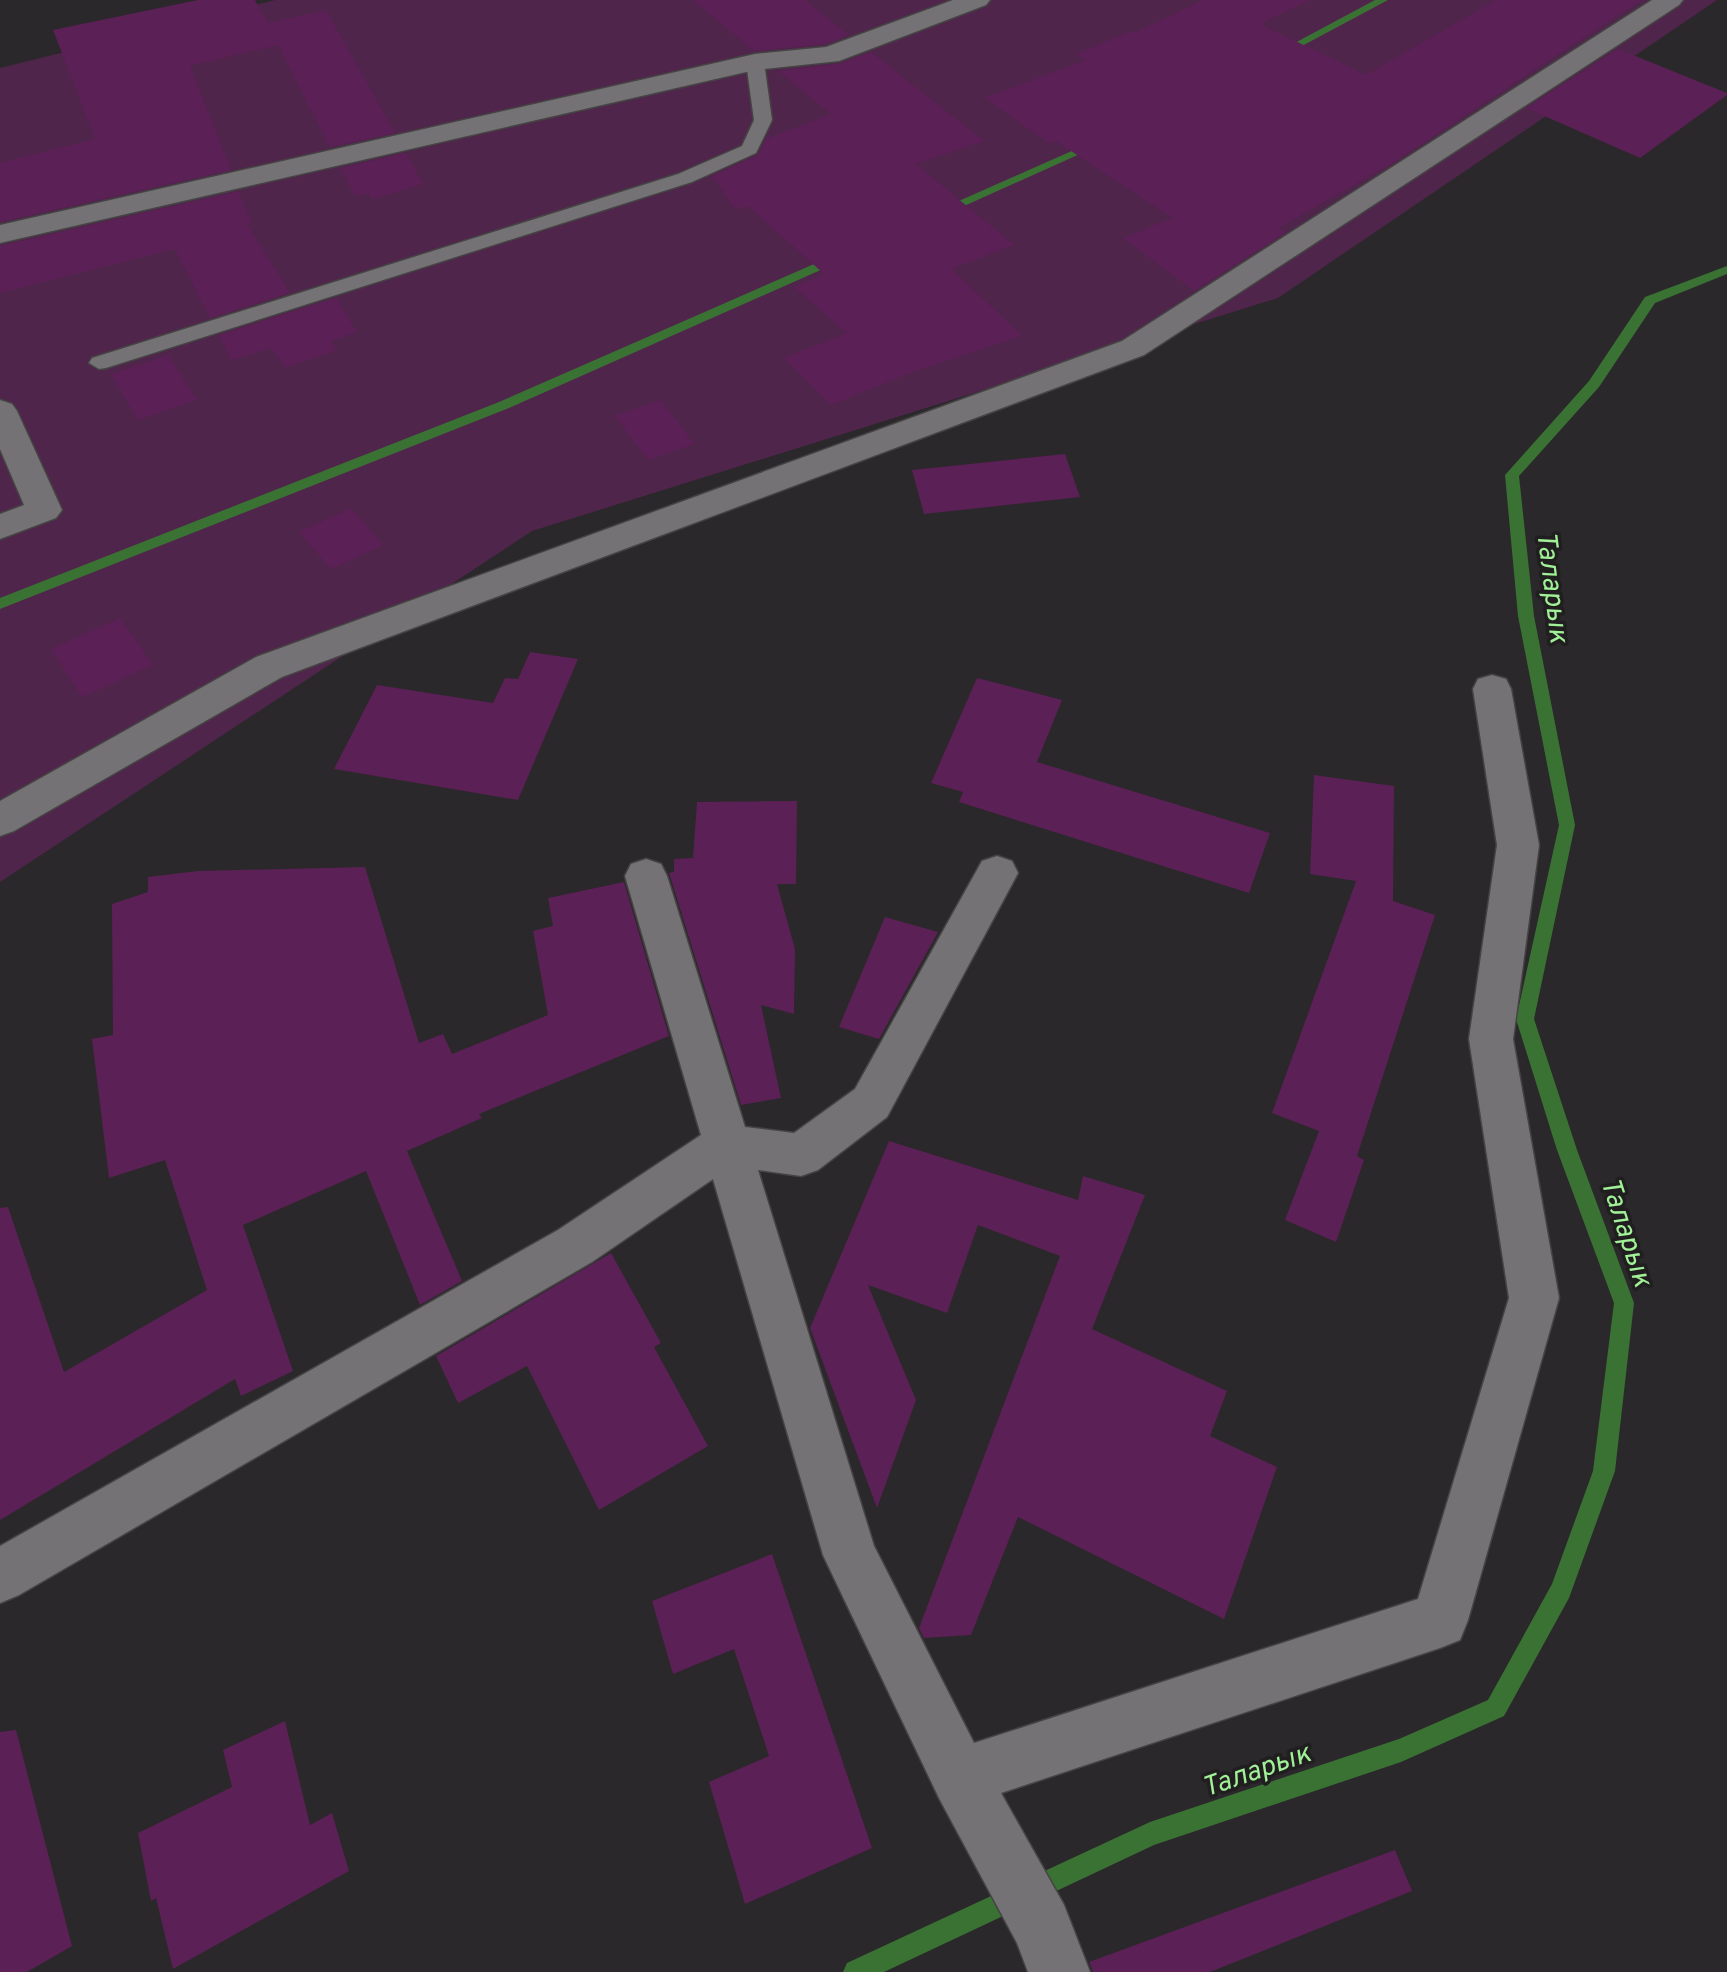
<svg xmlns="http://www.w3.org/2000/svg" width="1727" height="1972" viewBox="0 0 1727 1972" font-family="Overpass,sans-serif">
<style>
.green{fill:#50254b}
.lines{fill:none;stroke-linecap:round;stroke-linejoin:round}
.stream{fill:#3a7234;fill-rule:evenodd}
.building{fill:#5b2055}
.service-casing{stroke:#454344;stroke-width:3}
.minor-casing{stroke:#454344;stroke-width:3}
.service{fill:#747274;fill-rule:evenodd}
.minor{fill:#747274;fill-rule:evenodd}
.labels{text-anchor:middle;stroke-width:7;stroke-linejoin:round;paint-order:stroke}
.water-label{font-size:28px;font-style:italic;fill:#a2f199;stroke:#211e20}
</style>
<rect width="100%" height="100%" fill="#2a282a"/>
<!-- green -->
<path class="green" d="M 275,0 L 1717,0 L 1278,298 L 532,531 L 0,882 L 0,68 Z"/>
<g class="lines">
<!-- stream -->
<g class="stream">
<path d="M 1375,0 L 1388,0 L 1285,55 L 1276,53 Z"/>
<path d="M 1092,142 L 1102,144 L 944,215 L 934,212 Z"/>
<path d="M 837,254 L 843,258 L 841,261 L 509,408 L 0,609 L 0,598 L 499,402 Z"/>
<path d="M 1727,266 L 1727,274 L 1655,303 L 1599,387 L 1519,476 L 1534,616 L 1575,825 L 1534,1019 L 1577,1150 L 1634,1303 L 1615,1471 L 1569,1598 L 1504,1716 L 1401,1762 L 1154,1845 L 884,1972 L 843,1972 L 847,1963 L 1150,1822 L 1399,1739 L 1488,1700 L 1552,1584 L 1593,1471 L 1614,1303 L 1557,1150 L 1516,1019 L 1559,825 L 1518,616 L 1505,475 L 1589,381 L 1645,297 Z"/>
</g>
</g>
<!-- building -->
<g class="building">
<path d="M 198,0 L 255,0 L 268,23 L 326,10 L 395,133 L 330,147 L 278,45 L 190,66 L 231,170 L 0,222 L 0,163 L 95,139 L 53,30 Z"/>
<path d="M 693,0 L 805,0 L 849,35 L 825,44 L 754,51 Z"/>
<path d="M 1203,0 L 1310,0 L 1260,24 L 1366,75 L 1496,0 L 1641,0 L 1391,164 L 1278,228 L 1286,232 L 1194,291 L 1123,238 L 1172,218 L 1056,141 L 1050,144 L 985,98 L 1086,60 L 1076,54 L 1131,31 L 1135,33 Z"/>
<path d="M 1618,49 L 1727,93 L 1727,95 L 1640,158 L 1526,108 Z"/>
<path d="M 871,52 L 984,141 L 916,164 L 1014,245 L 952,269 L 1022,336 L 910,373 L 831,405 L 784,358 L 847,333 L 794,287 L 824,274 L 748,206 L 736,210 L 712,176 L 757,156 L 766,139 L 831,114 L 778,71 L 839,64 Z"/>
<path d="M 406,153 L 423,184 L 372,199 L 368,193 L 355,196 L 341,168 Z"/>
<path d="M 239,191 L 251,223 L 247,224 L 290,293 L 210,318 L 175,249 L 0,293 L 0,246 Z"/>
<path d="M 336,298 L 357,332 L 331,341 L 337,350 L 285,368 L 272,348 L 231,360 L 219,335 Z"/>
<path d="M 168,355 L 197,400 L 138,420 L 111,374 Z"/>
<path d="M 661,400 L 694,444 L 648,460 L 615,416 Z"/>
<path d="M 1065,454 L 1080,497 L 924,514 L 912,470 Z"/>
<path d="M 351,508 L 383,545 L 331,569 L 299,532 Z"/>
<path d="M 120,618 L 153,665 L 82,697 L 51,649 Z"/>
<path d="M 530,652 L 578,659 L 518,800 L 334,769 L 377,685 L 493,703 L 505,678 L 518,679 Z"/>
<path d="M 977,678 L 1062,700 L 1037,762 L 1270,833 L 1249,893 L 959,802 L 963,792 L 931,783 Z"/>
<path d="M 1314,775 L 1394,786 L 1393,901 L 1435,915 L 1357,1156 L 1364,1160 L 1336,1242 L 1285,1220 L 1319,1131 L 1272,1113 L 1356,881 L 1310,874 Z"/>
<path d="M 797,801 L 796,884 L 777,884 L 795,949 L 794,1014 L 761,1005 L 781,1098 L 741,1105 L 669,873 L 674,872 L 674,859 L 693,858 L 697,802 Z"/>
<path d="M 365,867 L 419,1043 L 443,1034 L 452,1054 L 548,1015 L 533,931 L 553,926 L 548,898 L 624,882 L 669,1036 L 479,1114 L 482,1118 L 407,1151 L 462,1281 L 420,1305 L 366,1171 L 243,1225 L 293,1371 L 241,1396 L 235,1379 L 0,1520 L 0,1208 L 8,1207 L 64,1372 L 207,1290 L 165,1160 L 109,1178 L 92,1039 L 113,1035 L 112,904 L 148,892 L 148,877 L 198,871 Z"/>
<path d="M 885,917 L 938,932 L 879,1039 L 839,1027 Z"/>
<path d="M 889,1141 L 1078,1200 L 1083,1176 L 1145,1195 L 1092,1329 L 1227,1391 L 1210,1436 L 1277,1467 L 1224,1619 L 1018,1517 L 971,1635 L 924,1638 L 919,1628 L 1060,1256 L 978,1225 L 947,1313 L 868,1285 L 916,1400 L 877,1508 L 810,1328 Z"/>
<path d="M 611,1253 L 661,1343 L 654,1347 L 708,1446 L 599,1510 L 527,1366 L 458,1403 L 436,1356 Z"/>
<path d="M 772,1554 L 872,1848 L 745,1904 L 709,1782 L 769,1756 L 734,1649 L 673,1674 L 652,1601 Z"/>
<path d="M 285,1721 L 310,1825 L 332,1813 L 349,1871 L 173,1969 L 156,1898 L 151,1901 L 138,1833 L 232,1787 L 223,1750 Z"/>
<path d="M 16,1730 L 72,1946 L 27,1972 L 0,1972 L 0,1732 Z"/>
<path d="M 1395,1850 L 1412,1891 L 1210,1972 L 1093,1972 L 1089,1962 Z"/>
</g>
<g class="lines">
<defs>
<path id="service" d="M 755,57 L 764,62 L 772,120 L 756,153 L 692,182 L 106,368 L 99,369 L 89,363 L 92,358 L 678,174 L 742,146 L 754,120 L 746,62 Z"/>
<g id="minor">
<path d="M 953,0 L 990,0 L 986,5 L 839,61 L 755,70 L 0,243 L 0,225 L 755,54 L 826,47 Z"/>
<path d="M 1652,0 L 1683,0 L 1679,5 L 1144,355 L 282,677 L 14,831 L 0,836 L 0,801 L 256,657 L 1122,341 Z"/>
<path d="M 0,400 L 12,404 L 17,411 L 62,510 L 56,518 L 0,539 L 0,514 L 24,505 L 0,449 Z"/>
<path d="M 1492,675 L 1506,679 L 1511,689 L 1539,845 L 1513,1039 L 1559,1298 L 1468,1620 L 1460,1640 L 1440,1648 L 1001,1793 L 1064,1905 L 1090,1972 L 1028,1972 L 1017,1943 L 939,1798 L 823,1555 L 713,1179 L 592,1262 L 19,1595 L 0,1603 L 0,1546 L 558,1230 L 701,1135 L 625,876 L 631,864 L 646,859 L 661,864 L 667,876 L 745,1127 L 794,1133 L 855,1089 L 982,861 L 997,856 L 1012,861 L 1018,873 L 887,1117 L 818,1170 L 801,1176 L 758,1170 L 874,1546 L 974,1743 L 1418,1599 L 1509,1298 L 1469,1039 L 1497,845 L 1473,689 L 1478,679 Z"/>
</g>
</defs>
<!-- service casing -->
<use href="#service" class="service-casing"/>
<!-- minor casing -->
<use href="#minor" class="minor-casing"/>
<!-- service -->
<use href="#service" class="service"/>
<!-- minor -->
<use href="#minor" class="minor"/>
</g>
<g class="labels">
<!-- water labels -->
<g class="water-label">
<text transform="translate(1554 587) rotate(83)" y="10">Таларык</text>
<text transform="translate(1628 1232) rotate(72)" y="10">Таларык</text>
<text transform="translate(1256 1769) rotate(-19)" y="10">Таларык</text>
</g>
</g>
</svg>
